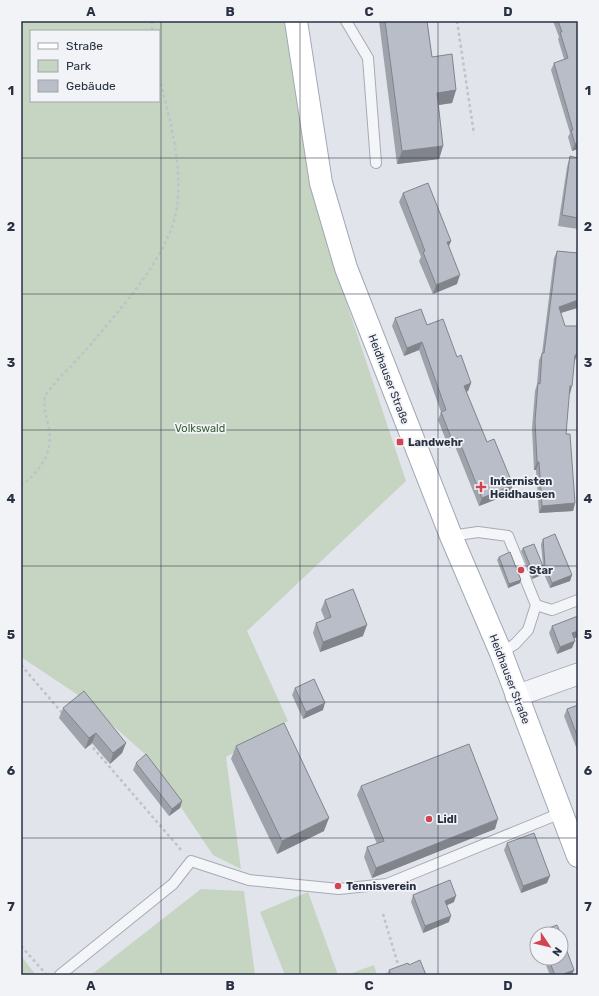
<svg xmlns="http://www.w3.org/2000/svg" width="599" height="996" viewBox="0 0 599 996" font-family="Rubik,sans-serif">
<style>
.green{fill:#c6d4c2;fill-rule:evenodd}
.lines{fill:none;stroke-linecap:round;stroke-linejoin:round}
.service-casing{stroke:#a6abb4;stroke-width:12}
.minor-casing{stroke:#a6abb4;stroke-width:23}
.primary-casing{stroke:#a0a8b6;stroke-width:24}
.path{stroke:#bfc2c9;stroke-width:2.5;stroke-dasharray:3 3;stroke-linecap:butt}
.service{stroke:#f4f5f8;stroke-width:10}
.minor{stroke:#f4f5f8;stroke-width:21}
.primary{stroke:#fff;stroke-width:22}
.wall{fill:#9ea3ab}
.shaded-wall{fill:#81848b}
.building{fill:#b8bdc7;stroke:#81848b}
.grid{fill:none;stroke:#293142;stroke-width:1;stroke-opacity:0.55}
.poi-dot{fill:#d04550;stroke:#f1f3f7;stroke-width:1.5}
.labels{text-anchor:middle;stroke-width:3.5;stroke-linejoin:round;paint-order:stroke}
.street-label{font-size:11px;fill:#293142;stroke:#f1f3f7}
.park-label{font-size:11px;fill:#3b5e36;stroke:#f1f3f7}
.poi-label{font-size:11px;font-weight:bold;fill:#293142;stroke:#f1f3f7;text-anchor:start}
.neatline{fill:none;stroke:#293142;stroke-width:1.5}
.grid-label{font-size:13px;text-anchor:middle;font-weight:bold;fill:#293142}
</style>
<rect width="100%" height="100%" fill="#e1e4ea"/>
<!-- green -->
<g class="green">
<path d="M 21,21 L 284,21 L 316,186 L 337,274 L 406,481 L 247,631 L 288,721 L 226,757 L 241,869 L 213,855 L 146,755 L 81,697 L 21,657 ZM 31,31 L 159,31 L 159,101 L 31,101 Z"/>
<path d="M 201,889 L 244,891 L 255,975 L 91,975 Z"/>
<path d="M 308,892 L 338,975 L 285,975 L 260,912 Z"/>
<path d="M 21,956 L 36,975 L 21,975 Z"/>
<path d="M 374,965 L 377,975 L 347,975 Z"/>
</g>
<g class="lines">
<defs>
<g id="service">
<path d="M 346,21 L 368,58 L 376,163"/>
<path d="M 451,536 L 478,532 L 508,536 L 536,605 L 528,630 L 515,644 L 501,653"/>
<path d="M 536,605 L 552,610 L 578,600"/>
<path d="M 60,975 L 173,884 L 191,861 L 249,880 L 339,889 L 387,884 L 561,813"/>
</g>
<path id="minor" d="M 516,696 L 578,674"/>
<path id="primary" d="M 296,21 L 321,183 L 346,268 L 451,536 L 501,653 L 578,856"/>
</defs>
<!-- service casing -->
<use href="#service" class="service-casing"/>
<!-- minor casing -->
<use href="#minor" class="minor-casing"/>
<!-- primary casing -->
<use href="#primary" class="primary-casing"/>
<!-- path -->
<g class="path">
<path d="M 152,21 L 152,31"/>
<path d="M 457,21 L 474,134"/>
<path d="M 21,486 C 39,472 53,454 49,430 C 47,418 43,408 45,396 C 58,377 76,362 91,344 C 121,308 170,255 177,207 C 183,164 169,117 159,76"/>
<path d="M 21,665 L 63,714"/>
<path d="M 89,743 L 182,851"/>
<path d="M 383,914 L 399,968"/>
<path d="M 21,946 L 46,974"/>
<path d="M 385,975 L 391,971"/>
</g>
<!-- service -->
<use href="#service" class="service"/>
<!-- minor -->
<use href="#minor" class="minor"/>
<!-- primary -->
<use href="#primary" class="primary"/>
</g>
<!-- wall -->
<g class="wall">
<path d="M 379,21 L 427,21 L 432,57 L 456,90 L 452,103 L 438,105 L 443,146 L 439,159 L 397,164 Z"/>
<path d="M 553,21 L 578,21 L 578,149 L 572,151 L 568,137 L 570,133 L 551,70 L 554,63 L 564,59 L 558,39 L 559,37 Z"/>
<path d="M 570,156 L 578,158 L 578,229 L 558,226 L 567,167 Z"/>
<path d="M 403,193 L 451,241 L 449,246 L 457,284 L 433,294 L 419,261 L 421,257 L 399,202 Z"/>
<path d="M 557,251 L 578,253 L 578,305 L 577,308 L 561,313 L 574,363 L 569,394 L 566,434 L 575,503 L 573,511 L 539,513 L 536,470 L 534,470 L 532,428 L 535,391 L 537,384 L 539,360 L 542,353 L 554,258 Z"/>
<path d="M 395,318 L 427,325 L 457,357 L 471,383 L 468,391 L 466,392 L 487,442 L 510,494 L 479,506 L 455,446 L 449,448 L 438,420 L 441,412 L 419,350 L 404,356 L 392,326 Z"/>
<path d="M 543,539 L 572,575 L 570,581 L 550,588 L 544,574 L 532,579 L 521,551 L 523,548 L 543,565 L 541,544 Z"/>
<path d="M 499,557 L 520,583 L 508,588 L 497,560 Z"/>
<path d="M 325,600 L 363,636 L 320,652 L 313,633 L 316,623 L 325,620 L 321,610 Z"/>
<path d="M 578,616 L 578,637 L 574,638 L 572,648 L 557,654 L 549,633 L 552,626 Z"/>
<path d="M 295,688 L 323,710 L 303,719 L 292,695 Z"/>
<path d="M 578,705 L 578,752 L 564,716 L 567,709 Z"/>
<path d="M 63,708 L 126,743 L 122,753 L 110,764 L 92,743 L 85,749 L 59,718 Z"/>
<path d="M 236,746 L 324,831 L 277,854 L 231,759 Z"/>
<path d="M 136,763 L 182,801 L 180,808 L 169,816 L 133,770 Z"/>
<path d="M 361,786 L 495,829 L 372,878 L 364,857 L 367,847 L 377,844 L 357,795 Z"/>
<path d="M 507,843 L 547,883 L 521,893 L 504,850 Z"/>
<path d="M 413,895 L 454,902 L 447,905 L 449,922 L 423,933 L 411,902 Z"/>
<path d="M 537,936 L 537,943 L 536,939 Z"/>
<path d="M 543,958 L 561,958 L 574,970 L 572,975 L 550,975 Z"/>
<path d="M 409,965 L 426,975 L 387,975 L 389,970 Z"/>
</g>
<!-- shaded-wall -->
<g class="shaded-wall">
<path d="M 456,90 L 452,103 L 432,106 L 437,93 Z"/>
<path d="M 578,143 L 578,149 L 572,151 L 575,144 Z"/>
<path d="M 443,146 L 439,159 L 397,164 L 402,151 Z"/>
<path d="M 451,241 L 447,250 L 447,242 Z"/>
<path d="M 460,275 L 457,284 L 433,294 L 436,285 Z"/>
<path d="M 578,300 L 578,305 L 577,308 L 557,314 L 559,307 Z"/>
<path d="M 422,342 L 419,350 L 404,356 L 407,348 Z"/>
<path d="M 575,355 L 577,355 L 574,363 Z"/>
<path d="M 471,383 L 468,391 L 461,394 L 464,386 Z"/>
<path d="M 570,386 L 572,386 L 570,394 L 567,393 Z"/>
<path d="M 458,438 L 455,446 L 449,448 L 452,440 Z"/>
<path d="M 537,462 L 539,462 L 536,470 L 534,470 Z"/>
<path d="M 513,485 L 510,494 L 479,506 L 482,498 Z"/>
<path d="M 575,503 L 573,511 L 539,513 L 542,506 Z"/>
<path d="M 545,571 L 544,574 L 532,579 L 534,575 Z"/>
<path d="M 572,575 L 570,581 L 550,588 L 552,583 Z"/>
<path d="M 521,580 L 520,583 L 508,588 L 509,584 Z"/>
<path d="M 367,625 L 363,636 L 320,652 L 323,642 Z"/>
<path d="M 578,631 L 578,637 L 569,640 L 572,633 Z"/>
<path d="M 575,641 L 572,648 L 557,654 L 560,647 Z"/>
<path d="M 325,703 L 323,710 L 303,719 L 306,712 Z"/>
<path d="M 96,733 L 92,743 L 85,749 L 89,738 Z"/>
<path d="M 126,743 L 122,753 L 110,764 L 113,753 Z"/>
<path d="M 182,801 L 180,808 L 169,816 L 172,809 Z"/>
<path d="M 329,818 L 324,831 L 277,854 L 282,841 Z"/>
<path d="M 498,819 L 495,829 L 372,878 L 376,868 Z"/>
<path d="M 550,876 L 547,883 L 521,893 L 523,886 Z"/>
<path d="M 456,896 L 454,902 L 443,907 L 445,901 Z"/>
<path d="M 451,916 L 449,922 L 423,933 L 425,926 Z"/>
<path d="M 574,970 L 572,975 L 561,975 Z"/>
</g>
<!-- building -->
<g class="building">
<path d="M 385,21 L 427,21 L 432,57 L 452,54 L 456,90 L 437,93 L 443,146 L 402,151 Z"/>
<path d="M 558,21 L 578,21 L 578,143 L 575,144 L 571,130 L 573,130 L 554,63 L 568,58 L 560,32 L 562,32 Z"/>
<path d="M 570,156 L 578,158 L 578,218 L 562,215 Z"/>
<path d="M 428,183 L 451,241 L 447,242 L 460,275 L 436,285 L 423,252 L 425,251 L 403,193 Z"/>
<path d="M 557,251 L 578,253 L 578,300 L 559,307 L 565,326 L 578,326 L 578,343 L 577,355 L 575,355 L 572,386 L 570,386 L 566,434 L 570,434 L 575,503 L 542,506 L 539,462 L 537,462 L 535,421 L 538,383 L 540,384 L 542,353 L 544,353 Z"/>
<path d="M 421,309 L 427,325 L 443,319 L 457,357 L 461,355 L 471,383 L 464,386 L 487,442 L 494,439 L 513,485 L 482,498 L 458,438 L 452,440 L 441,412 L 446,410 L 422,342 L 407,348 L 395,318 Z"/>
<path d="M 555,534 L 572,575 L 552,583 L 545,566 L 543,539 Z"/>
<path d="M 534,544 L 545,571 L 534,575 L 523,548 Z"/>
<path d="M 510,552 L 521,580 L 509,584 L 499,557 Z"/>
<path d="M 353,589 L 367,625 L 323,642 L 316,623 L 331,617 L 325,600 Z"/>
<path d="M 578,616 L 578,631 L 572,633 L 575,641 L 560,647 L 552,626 Z"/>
<path d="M 314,679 L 325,703 L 306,712 L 295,688 Z"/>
<path d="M 84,691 L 126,743 L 113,753 L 96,733 L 89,738 L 63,708 Z"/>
<path d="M 578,705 L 578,738 L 567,709 Z"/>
<path d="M 284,723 L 329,818 L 282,841 L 236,746 Z"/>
<path d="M 469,744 L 498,819 L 376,868 L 367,847 L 384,841 L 361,786 Z"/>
<path d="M 146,754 L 182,801 L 172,809 L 136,763 Z"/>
<path d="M 534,833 L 550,876 L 523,886 L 507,843 Z"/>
<path d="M 450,880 L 456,896 L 445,901 L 451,916 L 425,926 L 413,895 Z"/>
<path d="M 557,925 L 561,934 L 539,934 L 538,932 Z"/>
<path d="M 561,935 L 574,970 L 561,975 L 555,975 L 548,958 L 561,958 Z"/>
<path d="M 420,960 L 426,975 L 391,975 L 389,970 L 408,963 L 409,965 Z"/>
</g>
<!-- grid -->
<path class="grid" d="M 161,21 L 161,975M 300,21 L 300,975M 438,21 L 438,975M 21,158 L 578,158M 21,294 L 578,294M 21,430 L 578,430M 21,566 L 578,566M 21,702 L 578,702M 21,838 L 578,838"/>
<!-- markers -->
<g class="poi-dot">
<rect x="396" y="438" width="8" height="8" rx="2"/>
<path d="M479 481h4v4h4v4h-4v4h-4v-4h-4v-4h4z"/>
<circle cx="521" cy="570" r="4"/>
<circle cx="429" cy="819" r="4"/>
<circle cx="338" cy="886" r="4"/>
</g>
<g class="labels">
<!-- street labels -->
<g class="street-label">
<text transform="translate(389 379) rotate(69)" y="4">Heidhauser Straße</text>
<text transform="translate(510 679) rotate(69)" y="4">Heidhauser Straße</text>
</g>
<!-- park labels -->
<g class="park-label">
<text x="200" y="432">Volkswald</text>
</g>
<!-- poi labels -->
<g class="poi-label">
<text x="408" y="446">Landwehr</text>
<text x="490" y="485">Internisten<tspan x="490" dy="13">Heidhausen</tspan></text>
<text x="529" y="574">Star</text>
<text x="437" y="823">Lidl</text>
<text x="346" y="890">Tennisverein</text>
</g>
</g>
<!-- border -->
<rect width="599" height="996" fill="none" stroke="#f1f3f7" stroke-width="44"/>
<!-- legend -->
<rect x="30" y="30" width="130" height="72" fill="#f1f3f7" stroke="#a1a5af"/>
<rect x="38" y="43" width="20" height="6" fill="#ffffff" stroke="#a1a5af"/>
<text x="66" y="50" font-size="12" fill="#293142">Straße</text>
<rect x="38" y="60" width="20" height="12" fill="#c6d4c2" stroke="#a1a5af"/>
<text x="66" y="70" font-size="12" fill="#293142">Park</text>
<rect x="38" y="80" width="20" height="12" fill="#b8bdc7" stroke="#a1a5af"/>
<text x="66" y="90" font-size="12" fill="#293142">Gebäude</text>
<!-- north arrow -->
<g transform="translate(549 946) rotate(125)"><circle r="19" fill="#f1f3f7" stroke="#a1a5af"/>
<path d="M0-3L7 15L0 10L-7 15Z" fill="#d04550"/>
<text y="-6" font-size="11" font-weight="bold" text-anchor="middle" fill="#293142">N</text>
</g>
<rect x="22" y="22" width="555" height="952" class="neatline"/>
<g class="grid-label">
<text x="91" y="16">A</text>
<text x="230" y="16">B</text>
<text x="369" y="16">C</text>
<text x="508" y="16">D</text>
<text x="11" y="95">1</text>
<text x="588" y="95">1</text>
<text x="11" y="231">2</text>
<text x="588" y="231">2</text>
<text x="11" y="367">3</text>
<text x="588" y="367">3</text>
<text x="11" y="503">4</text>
<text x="588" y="503">4</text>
<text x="11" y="639">5</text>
<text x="588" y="639">5</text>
<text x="11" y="775">6</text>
<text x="588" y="775">6</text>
<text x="11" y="911">7</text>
<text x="588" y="911">7</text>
<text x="91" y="990">A</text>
<text x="230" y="990">B</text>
<text x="369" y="990">C</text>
<text x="508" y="990">D</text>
</g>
</svg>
